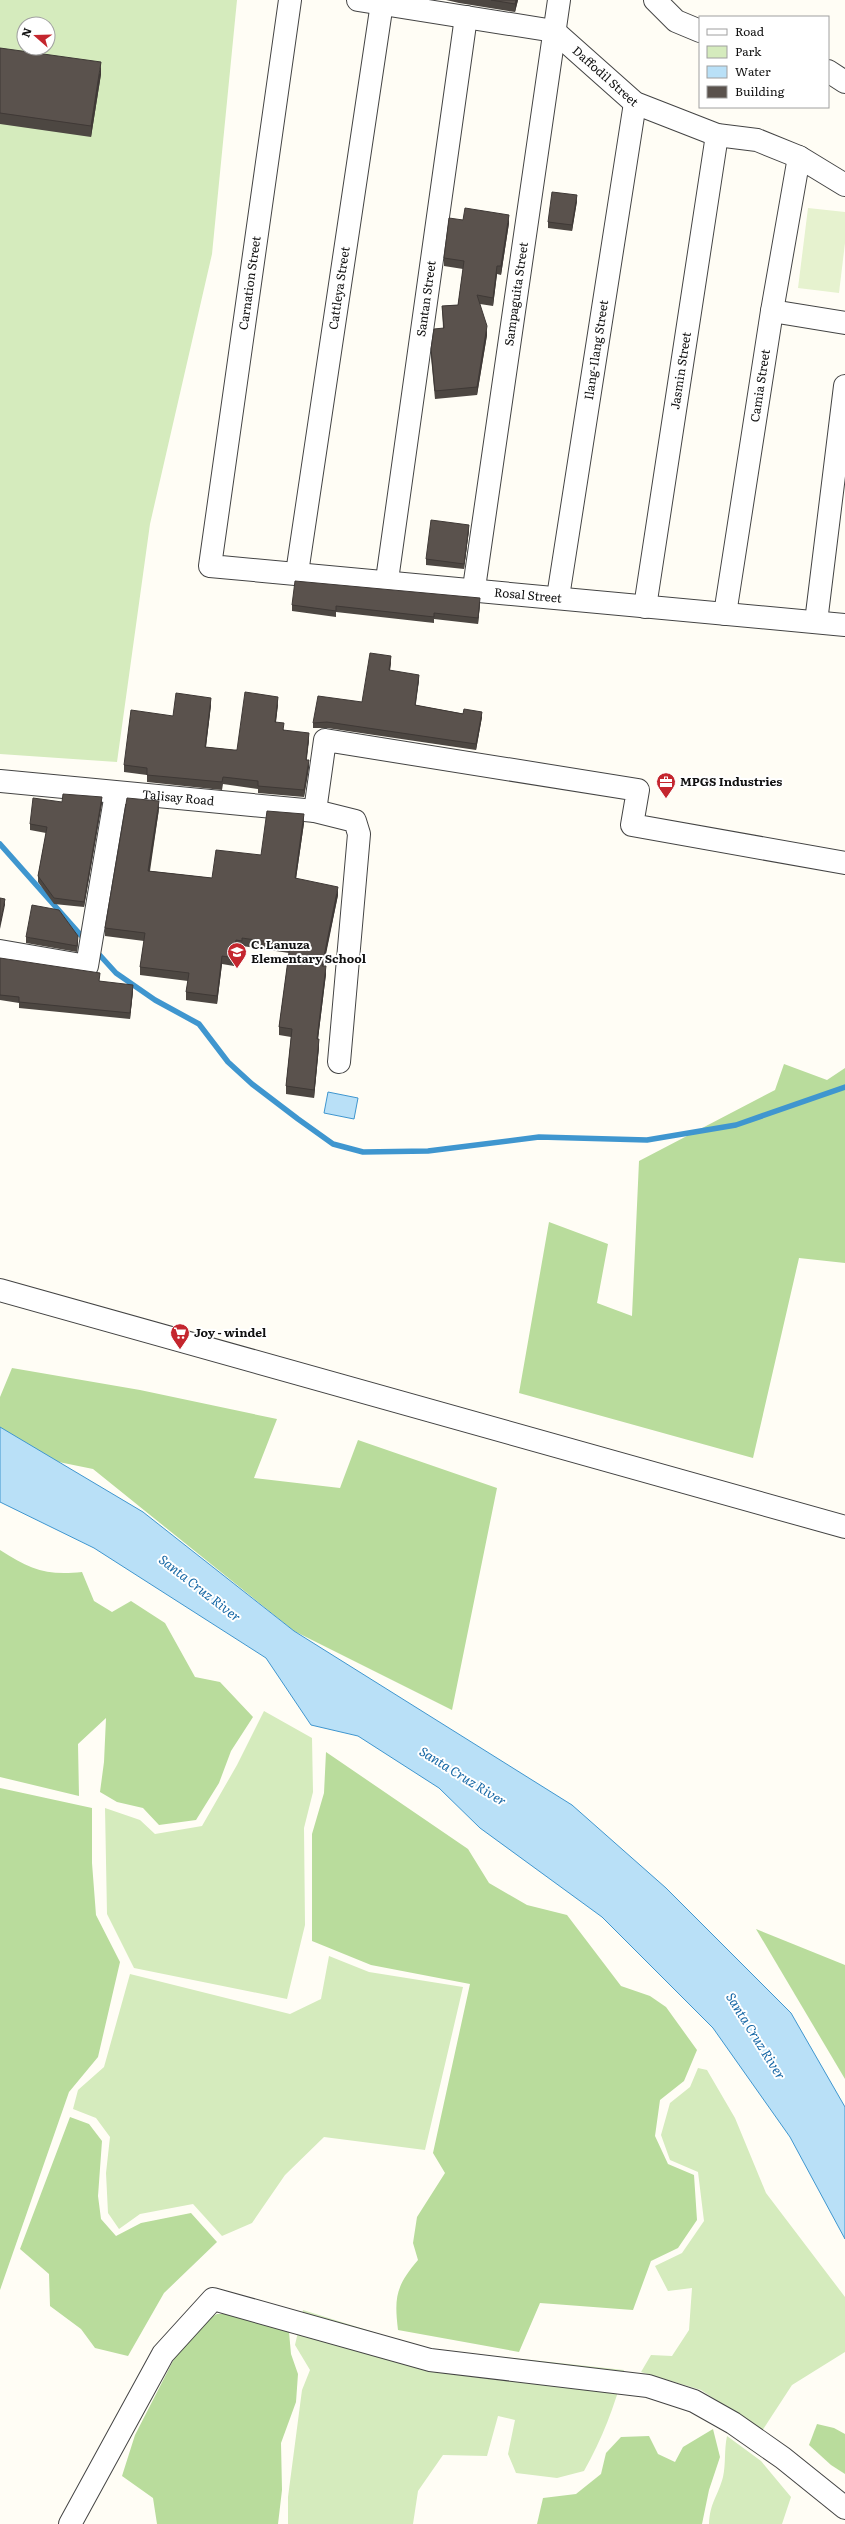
<svg xmlns="http://www.w3.org/2000/svg" width="845" height="2524" viewBox="0 0 845 2524" font-family="Literata,serif">
<style>
.green{fill:#d5ebbd;fill-rule:evenodd}
.forest{fill:#b9dc9c}
.pitch{fill:#e6f2cf}
.water{fill:#b9e0f7;stroke:#3f96cf}
.lines{fill:none;stroke-linecap:round;stroke-linejoin:round}
.stream{stroke:#3f96cf;stroke-width:5.5}
.minor-casing{stroke:#444;stroke-width:24}
.minor{stroke:#fff;stroke-width:22}
.wall{fill:#4d4742}
.shaded-wall{fill:#3f3936}
.building{fill:#5a524d;stroke:#3f3936}
.labels{text-anchor:middle;stroke-width:4;stroke-linejoin:round;paint-order:stroke}
.street-label{font-size:12px;fill:#111;stroke:#fff}
.poi-label{font-size:12px;font-weight:bold;fill:#111;stroke:#fff;text-anchor:start}
.water-label{font-size:13px;font-style:italic;fill:#1768a6;stroke:#fff}
</style>
<rect width="100%" height="100%" fill="#fffdf5"/>
<!-- green -->
<g class="green">
<path d="M 0,0 L 237,0 L 212,254 L 150,524 L 117,762 L 0,754 ZM 24,24 L 48,24 L 48,48 L 24,48 Z"/>
<path d="M 264,1711 L 312,1738 L 313,1792 L 304,1828 L 305,1925 L 287,1999 L 134,1968 L 107,1914 L 105,1808 L 140,1820 L 155,1834 L 202,1826 L 237,1765 Z"/>
<path d="M 329,1956 L 369,1972 L 463,1987 L 425,2150 L 324,2137 L 285,2175 L 252,2223 L 222,2236 L 193,2204 L 140,2214 L 119,2229 L 108,2213 L 106,2173 L 110,2137 L 96,2118 L 73,2109 L 78,2090 L 104,2067 L 130,1974 L 290,2014 L 321,1999 Z"/>
<path d="M 698,2068 L 707,2070 L 735,2118 L 766,2193 L 845,2297 L 845,2352 L 792,2385 L 762,2431 L 701,2390 L 641,2372 L 651,2355 L 672,2356 L 689,2330 L 692,2288 L 668,2291 L 655,2266 L 682,2253 L 704,2221 L 698,2172 L 670,2160 L 661,2135 L 670,2103 L 690,2087 Z"/>
<path d="M 303,2310 L 428,2349 L 624,2370 C 615,2406 602,2439 584,2471 L 557,2478 L 516,2473 L 508,2454 L 515,2420 L 498,2416 L 487,2456 L 443,2455 L 418,2491 L 413,2524 L 288,2524 L 288,2497 L 302,2390 L 310,2370 L 295,2345 Z"/>
<path d="M 727,2436 L 761,2461 L 791,2497 L 782,2524 L 709,2524 C 710,2502 718,2496 723,2477 C 726,2464 724,2450 727,2436 Z"/>
</g>
<!-- forest -->
<g class="forest">
<path d="M 784,1064 L 827,1080 L 845,1068 L 845,1263 L 799,1258 L 753,1458 L 519,1393 L 549,1222 L 608,1244 L 597,1303 L 632,1316 L 639,1161 L 775,1090 Z"/>
<path d="M 12,1368 L 140,1390 L 277,1419 L 254,1478 L 340,1488 L 358,1440 L 497,1488 L 452,1710 L 294,1631 L 93,1469 L 0,1450 L 0,1397 Z"/>
<path d="M 0,1550 C 30,1569 46,1576 82,1572 L 94,1601 L 112,1612 L 131,1601 L 165,1623 L 195,1677 L 220,1682 L 253,1717 L 231,1751 L 219,1783 L 196,1820 L 159,1825 L 143,1808 L 117,1802 L 100,1792 L 104,1762 L 106,1718 L 78,1744 L 79,1796 L 0,1777 Z"/>
<path d="M 326,1752 L 468,1849 L 489,1883 L 527,1905 L 567,1915 L 621,1986 L 650,1996 L 666,2007 L 697,2050 L 684,2081 L 660,2100 L 655,2136 L 668,2164 L 694,2175 L 697,2220 L 678,2248 L 651,2261 L 633,2310 L 540,2303 L 519,2352 L 398,2330 C 394,2297 396,2286 418,2260 L 413,2243 L 417,2217 L 445,2173 L 433,2153 L 470,1984 L 371,1965 L 312,1941 L 312,1834 L 324,1793 Z"/>
<path d="M 0,1788 L 92,1808 L 92,1863 L 96,1915 L 120,1962 L 98,2057 L 69,2092 L 0,2290 Z"/>
<path d="M 756,1929 L 845,1965 L 845,2079 Z"/>
<path d="M 70,2117 L 89,2124 L 102,2141 L 98,2196 L 101,2219 L 116,2236 L 141,2223 L 191,2213 L 217,2242 L 164,2293 L 128,2356 L 95,2348 L 81,2329 L 50,2306 L 49,2274 L 20,2249 Z"/>
<path d="M 217,2314 L 233,2314 L 289,2332 L 291,2354 L 298,2374 L 296,2402 L 281,2443 L 282,2490 L 278,2524 L 157,2524 L 153,2498 L 122,2476 L 135,2435 L 174,2359 L 196,2326 Z"/>
<path d="M 817,2424 L 834,2428 L 845,2434 L 845,2474 L 831,2465 L 809,2445 Z"/>
<path d="M 713,2429 L 720,2457 L 709,2490 L 702,2524 L 537,2524 L 543,2498 L 576,2494 L 601,2474 L 606,2453 L 621,2437 L 649,2436 L 658,2454 L 675,2462 L 683,2447 Z"/>
</g>
<!-- pitch -->
<path class="pitch" d="M 808,208 L 845,212 L 845,243 L 839,293 L 798,288 Z"/>
<!-- water -->
<g class="water">
<path d="M 328,1092 L 358,1098 L 354,1119 L 324,1113 Z"/>
<path d="M 0,1427 L 143,1512 L 294,1631 L 572,1805 L 666,1888 L 791,2013 L 845,2107 L 845,2239 L 790,2137 L 713,2028 L 602,1917 L 480,1828 L 439,1788 L 358,1736 L 311,1725 L 266,1658 L 94,1548 L 0,1502 Z"/>
</g>
<g class="lines">
<!-- stream -->
<g class="stream">
<path d="M 0,844 L 86,941"/>
<path d="M 96,951 L 116,973 L 155,1000 L 199,1024 L 228,1062 L 252,1084 L 298,1119 L 333,1144 L 363,1152 L 428,1151 L 539,1137 L 647,1140 L 736,1125 L 845,1087"/>
</g>
<defs>
<g id="minor">
<path id="s1" d="M 290,0 L 210,566 L 845,625"/>
<path id="s2" d="M 358,0 L 554,31 L 635,103 L 717,135 L 757,140 L 799,157 L 845,185"/>
<path d="M 655,0 L 676,21 L 700,31"/>
<path d="M 828,71 L 845,82"/>
<path d="M 772,311 L 845,323"/>
<path id="s3" d="M 297,573 L 382,3"/>
<path id="s4" d="M 387,580 L 466,17"/>
<path id="s5" d="M 474,588 L 559,0"/>
<path id="s6" d="M 558,597 L 635,103"/>
<path id="s7" d="M 645,607 L 717,135"/>
<path id="s8" d="M 725,614 L 772,311 L 799,157"/>
<path d="M 816,622 L 845,386"/>
<path id="s9" d="M 0,781 L 315,811 L 355,821 L 359,834 L 339,1062"/>
<path d="M 315,811 L 325,740 L 638,790 L 632,825 L 845,863"/>
<path d="M 0,951 L 87,966 L 116,793"/>
<path d="M 0,1290 L 845,1527"/>
<path d="M 70,2524 L 163,2354 L 213,2299 L 430,2360 L 648,2386 L 694,2401 L 733,2423 L 783,2458 L 845,2508"/>
</g>
</defs>
<!-- minor casing -->
<use href="#minor" class="minor-casing"/>
<!-- minor -->
<use href="#minor" class="minor"/>
</g>
<!-- wall -->
<g class="wall">
<path d="M 446,0 L 518,0 L 515,12 L 459,3 Z"/>
<path d="M 0,48 L 101,74 L 91,137 L 0,124 Z"/>
<path d="M 577,201 L 572,231 L 548,228 L 548,222 Z"/>
<path d="M 463,220 L 509,223 L 501,275 L 497,274 L 493,306 L 480,304 L 487,335 L 477,395 L 435,399 L 431,357 L 431,349 L 443,328 L 442,306 L 458,305 L 463,269 L 444,266 L 444,258 Z"/>
<path d="M 469,530 L 464,569 L 426,565 L 426,559 Z"/>
<path d="M 480,604 L 478,624 L 434,619 L 434,623 L 336,612 L 336,617 L 292,611 L 292,605 Z"/>
<path d="M 391,662 L 390,671 L 419,680 L 415,705 L 482,717 L 476,750 L 327,728 L 313,728 L 313,723 L 362,702 Z"/>
<path d="M 278,704 L 276,722 L 284,730 L 309,740 L 306,760 L 309,767 L 304,797 L 258,793 L 258,789 L 223,784 L 222,790 L 147,782 L 147,775 L 124,772 L 124,765 L 173,716 L 211,705 L 206,747 L 234,750 L 237,750 Z"/>
<path d="M 62,802 L 102,803 L 84,907 L 54,904 L 38,882 L 38,876 L 46,833 L 30,830 L 30,824 Z"/>
<path d="M 159,809 L 150,871 L 212,878 L 261,855 L 304,823 L 296,878 L 338,895 L 323,966 L 326,974 L 318,1039 L 319,1047 L 314,1098 L 286,1094 L 286,1086 L 291,1037 L 279,1035 L 279,1027 L 289,953 L 242,946 L 242,949 L 236,948 L 234,966 L 222,964 L 217,1004 L 186,1000 L 186,992 L 188,981 L 140,975 L 140,967 L 144,941 L 105,936 L 105,928 Z"/>
<path d="M 26,937 L 78,942 L 77,952 L 26,943 Z"/>
<path d="M 0,958 L 100,981 L 133,991 L 130,1019 L 19,1008 L 19,1003 L 0,1000 Z"/>
</g>
<!-- shaded-wall -->
<g class="shaded-wall">
<path d="M 516,0 L 518,0 L 515,12 L 515,4 Z"/>
<path d="M 101,62 L 101,74 L 91,137 L 91,126 Z"/>
<path d="M 577,195 L 577,201 L 572,231 L 572,225 Z"/>
<path d="M 509,215 L 509,223 L 501,275 L 501,266 Z"/>
<path d="M 497,266 L 497,274 L 493,306 L 493,298 Z"/>
<path d="M 487,326 L 487,335 L 477,395 L 477,387 Z"/>
<path d="M 469,525 L 469,530 L 464,569 L 464,564 Z"/>
<path d="M 480,598 L 480,604 L 478,624 L 478,618 Z"/>
<path d="M 391,656 L 391,662 L 389,676 L 389,670 Z"/>
<path d="M 419,675 L 419,680 L 415,711 L 415,705 Z"/>
<path d="M 278,697 L 278,704 L 275,729 L 275,722 Z"/>
<path d="M 211,698 L 211,705 L 205,754 L 205,747 Z"/>
<path d="M 482,712 L 482,717 L 476,750 L 476,744 Z"/>
<path d="M 309,733 L 309,740 L 306,767 L 306,760 Z"/>
<path d="M 309,760 L 309,767 L 304,797 L 304,790 Z"/>
<path d="M 102,797 L 102,803 L 84,907 L 84,902 Z"/>
<path d="M 159,801 L 159,809 L 148,879 L 148,871 Z"/>
<path d="M 304,814 L 304,823 L 295,886 L 295,878 Z"/>
<path d="M 338,887 L 338,895 L 322,974 L 322,966 Z"/>
<path d="M 5,899 L 5,905 L 0,929 L 0,924 Z"/>
<path d="M 78,936 L 78,942 L 77,952 L 77,946 Z"/>
<path d="M 236,940 L 236,948 L 234,966 L 234,958 Z"/>
<path d="M 222,956 L 222,964 L 217,1004 L 217,996 Z"/>
<path d="M 326,966 L 326,974 L 317,1047 L 317,1039 Z"/>
<path d="M 133,985 L 133,991 L 130,1019 L 130,1013 Z"/>
<path d="M 319,1039 L 319,1047 L 314,1098 L 314,1090 Z"/>
</g>
<!-- building -->
<g class="building">
<path d="M 491,0 L 516,0 L 515,4 Z"/>
<path d="M 0,48 L 101,62 L 91,126 L 0,113 Z"/>
<path d="M 552,192 L 577,195 L 572,225 L 548,222 Z"/>
<path d="M 465,208 L 509,215 L 501,266 L 497,266 L 493,298 L 477,295 L 487,326 L 477,387 L 435,391 L 431,349 L 434,329 L 444,328 L 442,306 L 458,305 L 464,261 L 444,258 L 449,218 L 463,220 Z"/>
<path d="M 431,520 L 469,525 L 464,564 L 426,559 Z"/>
<path d="M 295,581 L 480,598 L 478,618 L 434,613 L 434,617 L 336,606 L 336,611 L 292,605 Z"/>
<path d="M 370,653 L 391,656 L 389,670 L 419,675 L 415,705 L 463,714 L 464,709 L 482,712 L 476,744 L 327,722 L 313,723 L 318,696 L 362,702 Z"/>
<path d="M 245,692 L 278,697 L 275,722 L 284,723 L 283,730 L 309,733 L 306,760 L 309,760 L 304,790 L 258,786 L 258,781 L 223,777 L 222,782 L 147,775 L 147,768 L 124,765 L 131,710 L 173,716 L 176,693 L 211,698 L 205,747 L 234,750 L 237,750 Z"/>
<path d="M 63,794 L 102,797 L 84,902 L 54,898 L 38,876 L 47,827 L 30,824 L 33,798 L 62,802 Z"/>
<path d="M 127,798 L 159,801 L 148,871 L 212,878 L 216,850 L 261,855 L 267,811 L 304,814 L 295,878 L 338,887 L 322,966 L 326,966 L 317,1039 L 319,1039 L 314,1090 L 286,1086 L 292,1029 L 279,1027 L 290,945 L 242,938 L 242,941 L 236,940 L 234,958 L 222,956 L 217,996 L 186,992 L 189,973 L 140,967 L 145,933 L 105,928 Z"/>
<path d="M 0,898 L 5,899 L 0,924 Z"/>
<path d="M 32,905 L 59,910 L 78,936 L 77,946 L 26,937 Z"/>
<path d="M 0,958 L 100,973 L 99,981 L 133,985 L 130,1013 L 19,1002 L 19,997 L 0,995 Z"/>
</g>
<!-- icons -->
<defs>
<symbol id="office-pin" viewBox="-11 -11 22 30"><path d="M0 17L-7.5 6A9.5 9.5 0 1 1 7.5 6Z" fill="#c4262e" stroke="#fff"/><path d="M-6-3h4V-5.5h4V-3h4V5H-6ZM-1-4.5V-3h2v-1.5ZM-6 0V1H6V0Z" fill="#fff"/></symbol>
<symbol id="school-pin" viewBox="-11 -11 22 30"><path d="M0 17L-7.5 6A9.5 9.5 0 1 1 7.5 6Z" fill="#c4262e" stroke="#fff"/><path d="M0-5L7-2L0 1L-7-2ZM-4 1L0 2.5L4 1V4Q0 6-4 4Z" fill="#fff"/></symbol>
<symbol id="supermarket-pin" viewBox="-11 -11 22 30"><path d="M0 17L-7.5 6A9.5 9.5 0 1 1 7.5 6Z" fill="#c4262e" stroke="#fff"/><path d="M-6-5.5h2.5l.6 2H6L4.5 2H-2.5L-4.4-4H-6ZM-1.5 3.2a1.3 1.3 0 1 0 .1 0ZM3 3.2a1.3 1.3 0 1 0 .1 0Z" fill="#fff"/></symbol>
</defs>
<g fill-rule="evenodd">
<use href="#office-pin" x="655" y="771" width="22" height="30"/>
<use href="#school-pin" x="226" y="941" width="22" height="30"/>
<use href="#supermarket-pin" x="169" y="1322" width="22" height="30"/>
</g>
<g class="labels">
<!-- street labels -->
<g class="street-label">
<text dy="4" stroke="none"><textPath href="#s2" startOffset="267">Daffodil Street</textPath></text>
<text transform="translate(250 283) rotate(-82)" y="4">Carnation Street</text>
<text dy="4" stroke="none"><textPath href="#s3" startOffset="288">Cattleya Street</textPath></text>
<text dy="4" stroke="none"><textPath href="#s5" startOffset="297">Sampaguita Street</textPath></text>
<text dy="4" stroke="none"><textPath href="#s4" startOffset="284">Santan Street</textPath></text>
<text dy="4" stroke="none"><textPath href="#s6" startOffset="250">Ilang-Ilang Street</textPath></text>
<text dy="4" stroke="none"><textPath href="#s7" startOffset="239">Jasmin Street</textPath></text>
<text dy="4" stroke="none"><textPath href="#s8" startOffset="231">Camia Street</textPath></text>
<text dy="4" stroke="none"><textPath href="#s1" startOffset="891">Rosal Street</textPath></text>
<text dy="4" stroke="none"><textPath href="#s9" startOffset="179">Talisay Road</textPath></text>
</g>
<!-- poi labels -->
<g class="poi-label">
<text x="680" y="786">MPGS Industries</text>
<text x="251" y="949">C. Lanuza<tspan x="251" dy="14">Elementary School</tspan></text>
<text x="194" y="1337">Joy - windel</text>
</g>
<!-- water labels -->
<g class="water-label">
<text transform="translate(200 1588) rotate(38)" y="5">Santa Cruz River</text>
<text transform="translate(463 1776) rotate(32)" y="5">Santa Cruz River</text>
<text transform="translate(756 2036) rotate(58)" y="5">Santa Cruz River</text>
</g>
</g>
<!-- legend -->
<rect x="699" y="16" width="130" height="92" fill="#ffffff" stroke="#a0a0a0"/>
<rect x="707" y="29" width="20" height="6" fill="#ffffff" stroke="#a0a0a0"/>
<text x="735" y="36" font-size="12" fill="#111111">Road</text>
<rect x="707" y="46" width="20" height="12" fill="#d5ebbd" stroke="#a0a0a0"/>
<text x="735" y="56" font-size="12" fill="#111111">Park</text>
<rect x="707" y="66" width="20" height="12" fill="#b9e0f7" stroke="#a0a0a0"/>
<text x="735" y="76" font-size="12" fill="#111111">Water</text>
<rect x="707" y="86" width="20" height="12" fill="#5a524d" stroke="#a0a0a0"/>
<text x="735" y="96" font-size="12" fill="#111111">Building</text>
<!-- north arrow -->
<g transform="translate(36 36) rotate(290)"><circle r="19" fill="#ffffff" stroke="#a0a0a0"/>
<path d="M0-3L7 15L0 10L-7 15Z" fill="#c4262e"/>
<text y="-6" font-size="11" font-weight="bold" text-anchor="middle" fill="#111111">N</text>
</g>
</svg>
